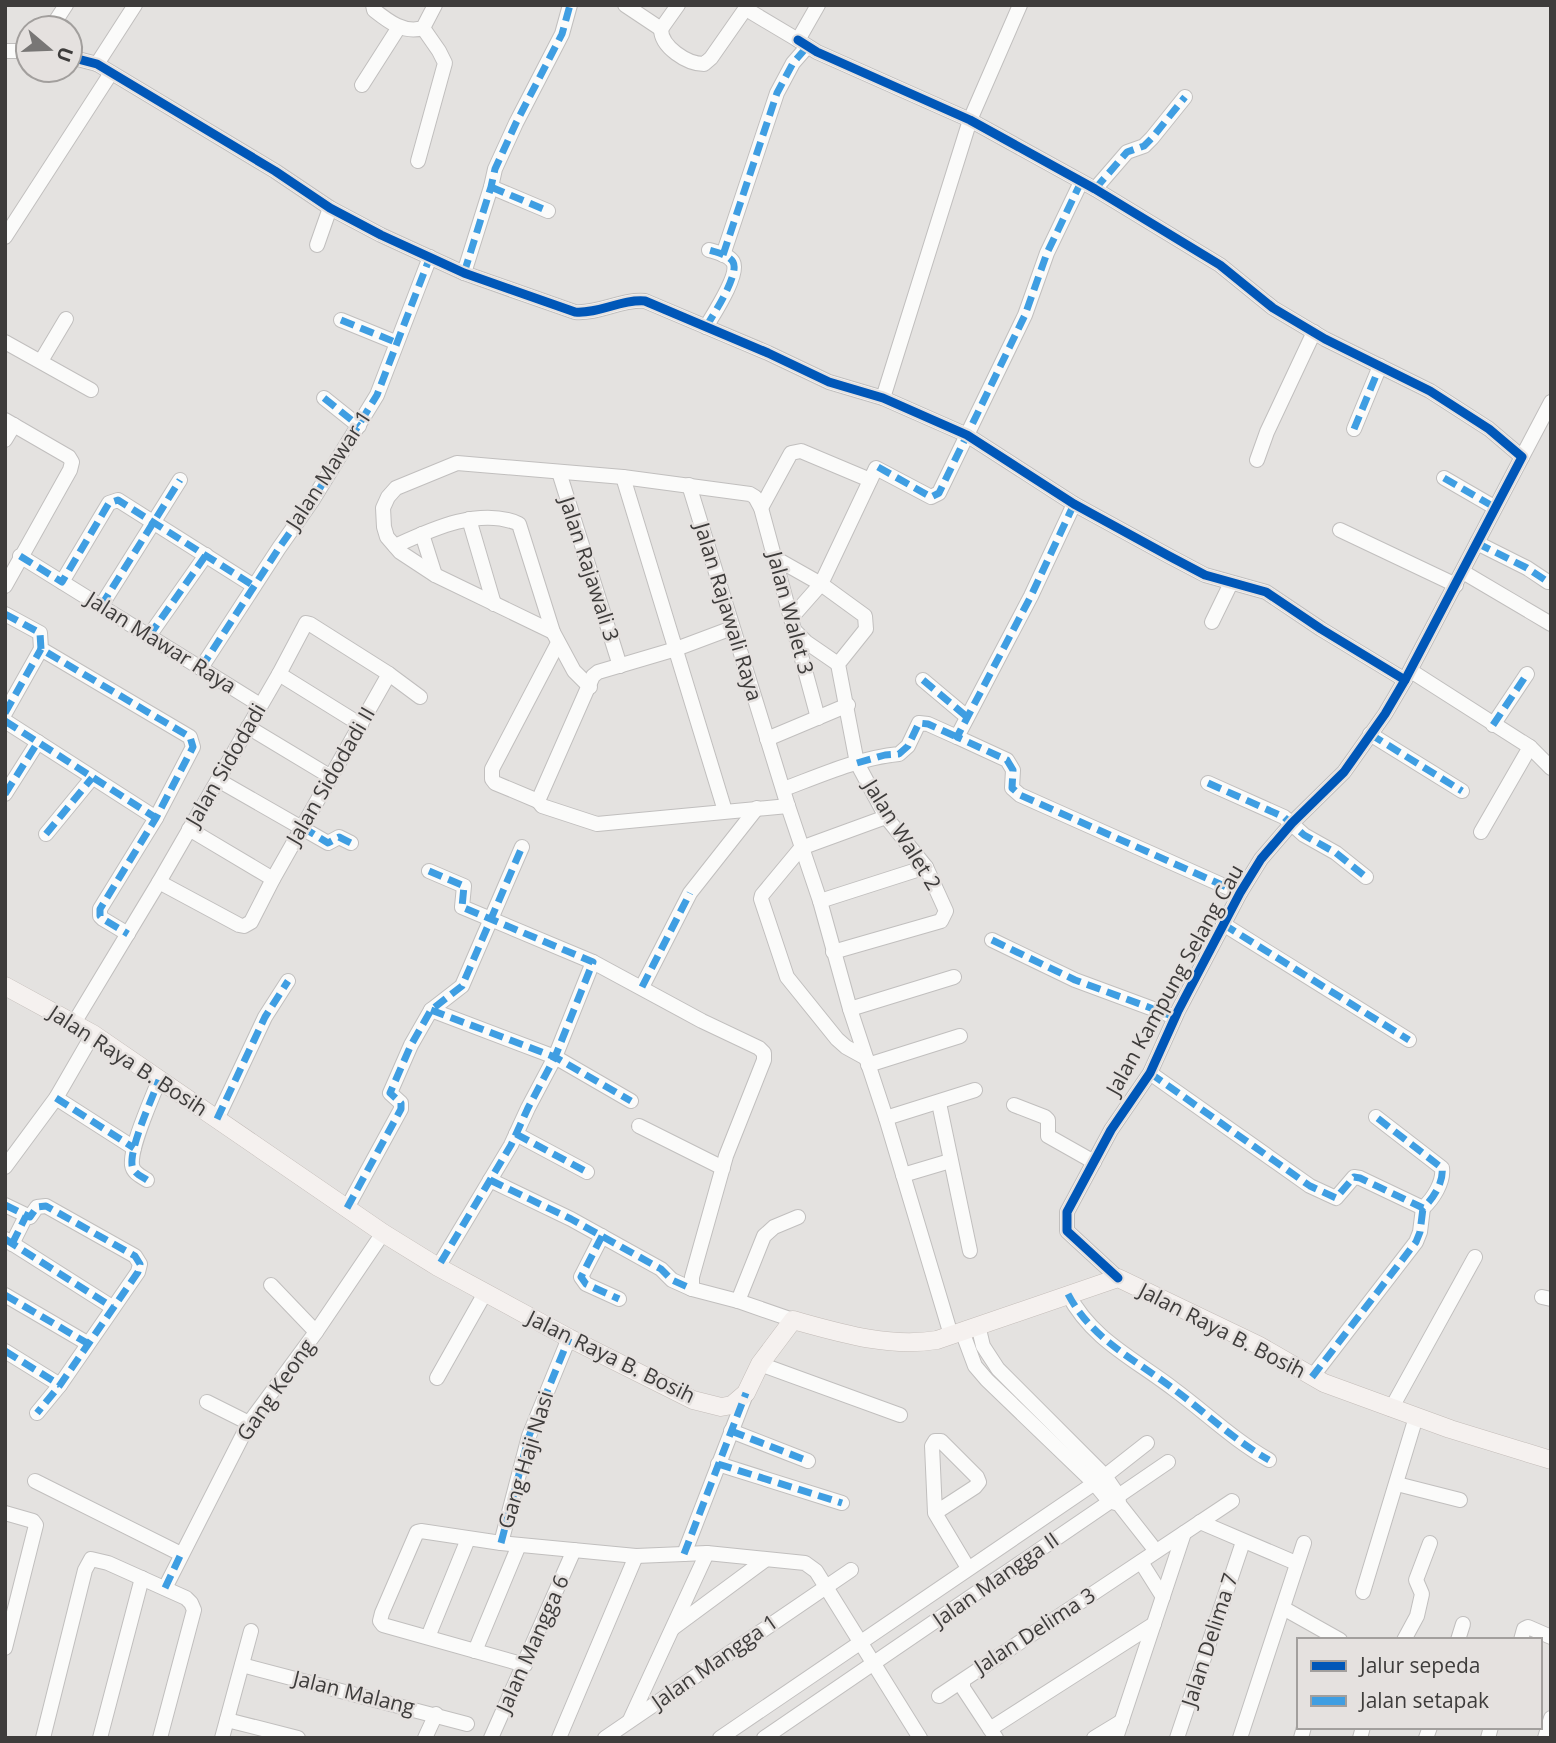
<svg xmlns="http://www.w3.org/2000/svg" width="1556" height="1743" viewBox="0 0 1556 1743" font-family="'Open Sans',sans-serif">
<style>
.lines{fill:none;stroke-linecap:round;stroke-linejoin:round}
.minor-casing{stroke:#c1bfbe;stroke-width:16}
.major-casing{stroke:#c3bcb8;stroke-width:19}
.minor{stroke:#fbfbfa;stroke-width:14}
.major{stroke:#f5f1ef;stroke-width:18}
.quiet{stroke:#3f9ee2;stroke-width:7;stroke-dasharray:14 7;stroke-linecap:butt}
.cycleway-casing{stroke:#e5e1df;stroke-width:13}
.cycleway{stroke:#0057b8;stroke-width:9}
.labels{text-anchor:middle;stroke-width:5;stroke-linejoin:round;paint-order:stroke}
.street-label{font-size:21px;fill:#3e3c3b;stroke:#e5e1df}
</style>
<rect width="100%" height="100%" fill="#e4e2e0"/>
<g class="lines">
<defs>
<g id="minor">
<path d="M 373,5 L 374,10 C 388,21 404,34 423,28 L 435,5"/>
<path d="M 625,5 L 661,29"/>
<path d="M 746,9 L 798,40 L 818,5"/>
<path d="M 51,28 L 66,5"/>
<path d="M 661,29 C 661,47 687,64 704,64 L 711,58 L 748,5"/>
<path d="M 661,29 L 678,5"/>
<path d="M 798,40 L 817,52 L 970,120 L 1095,189 L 1220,265 L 1273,308 L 1325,339 L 1430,391 L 1489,429 L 1522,457 L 1405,680"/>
<path d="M 5,51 L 28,51"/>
<path d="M 70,57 L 97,64 L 275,171 L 330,208 L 381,235 L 464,273 L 575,312 C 599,314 621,299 645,301 L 768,353 L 829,382 L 883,398 L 967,435 L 1074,504 L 1169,556 L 1205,575 L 1266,592 L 1321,629 L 1405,680 L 1385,714 L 1344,772 L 1292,823 L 1261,859 L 1240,893 L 1178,1011 L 1150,1073 L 1111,1130 L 1067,1212 L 1067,1231 L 1118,1278"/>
<path d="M 97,64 L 135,5"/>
<path d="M 362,85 L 399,27"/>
<path d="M 418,161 L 445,63 L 439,51 L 423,28"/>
<path d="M 491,187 L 548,211"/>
<path d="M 1095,189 L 1127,152 L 1144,146 L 1152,138 L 1185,97"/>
<path d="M 5,237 L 111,73"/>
<path d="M 317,245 L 330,208"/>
<path d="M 723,255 L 777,93 L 793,63 L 807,47"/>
<path d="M 464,273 L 491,187 L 495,169 L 516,123 L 562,34 L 570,5"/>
<path d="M 341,320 L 395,342"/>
<path d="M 706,327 C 713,315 740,274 733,262 C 729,255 716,252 709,250"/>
<path d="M 5,342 L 91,390"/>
<path d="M 41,361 L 66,319"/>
<path d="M 324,398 L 359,426"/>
<path d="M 883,398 L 970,120 L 1020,5"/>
<path d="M 5,420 L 69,457 L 72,462 L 70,470 L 5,586"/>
<path d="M 1354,429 L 1380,366"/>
<path d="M 5,440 L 14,425"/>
<path d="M 1522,457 L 1551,402"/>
<path d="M 1257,460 L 1267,432 L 1314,332"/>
<path d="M 559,472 L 620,666"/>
<path d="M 623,477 L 725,811"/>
<path d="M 1444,478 L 1494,507"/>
<path d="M 689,485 L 788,806 L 820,901 L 850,1009 L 886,1118 L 951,1335"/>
<path d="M 1074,504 L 1031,596 L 957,737 L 1007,760 L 1013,770 L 1012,788 L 1020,795 L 1240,893"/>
<path d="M 761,508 L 791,453 L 801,451 L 870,480"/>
<path d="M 469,519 L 494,604"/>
<path d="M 1340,530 L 1456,585"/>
<path d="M 422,534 L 435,575"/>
<path d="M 1477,543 L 1527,568 L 1548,582 L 1551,582"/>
<path d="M 395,546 C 430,530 480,506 519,524 L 553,632 L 574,671 L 590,687"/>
<path d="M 20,556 L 260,705"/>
<path d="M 775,558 L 821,584 L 865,616 L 866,629 L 838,664 L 857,763 L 886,817 L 926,867 L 946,911 L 941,921 L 833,952"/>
<path d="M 1463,572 L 1551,624"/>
<path d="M 62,582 L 109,503 L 118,500 L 254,586"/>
<path d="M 101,606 L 180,480"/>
<path d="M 5,614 L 40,633 L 41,649 L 190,737 L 193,747 L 156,818 L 100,909 L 100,916 L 103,919 L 128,934"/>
<path d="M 791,618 L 821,584 L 876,468 L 931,497 L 939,493 L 1025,315 L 1047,253 L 1081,182"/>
<path d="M 1212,622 L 1231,583"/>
<path d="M 732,628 L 676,649 L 598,672 L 593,676 L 538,801 L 542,806 L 597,824 L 788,806"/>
<path d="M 795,631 L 806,642 L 838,664"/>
<path d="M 553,632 L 435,575 L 400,552 L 387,537 L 384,527 L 383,508 L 388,497 L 396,488 L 457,463 L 623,477 L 750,494 L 755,497 L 761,508 L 818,718"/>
<path d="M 149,636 L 206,555"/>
<path d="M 201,668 L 279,548 L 312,501 L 377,395 L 430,257"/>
<path d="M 1411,671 L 1530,747 L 1481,832"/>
<path d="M 279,674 L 361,725"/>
<path d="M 923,680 L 967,717"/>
<path d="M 5,713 L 41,649"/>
<path d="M 5,721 L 156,818"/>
<path d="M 1493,725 L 1527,674"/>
<path d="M 248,727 L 331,777"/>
<path d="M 1370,734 L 1462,791"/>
<path d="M 767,739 L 848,705"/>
<path d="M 1530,747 L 1551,768"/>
<path d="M 218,780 L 328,843 L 339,837 L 351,843"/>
<path d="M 1208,783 L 1284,817 L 1304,835 L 1336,853 L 1366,877"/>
<path d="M 784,789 C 821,775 859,758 899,754 L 908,746 L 919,723 L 928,724 L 957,737"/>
<path d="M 5,794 L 38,742"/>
<path d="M 538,801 L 495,783 L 492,779 L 492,769 L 558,643"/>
<path d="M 189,829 L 273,879"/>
<path d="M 46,834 L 92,778"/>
<path d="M 429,871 L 464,886 L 462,907 L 593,962 L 702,1021 L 759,1048 L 764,1053 L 764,1060 L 726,1156 L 692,1277 L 692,1289 L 738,1301 L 793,1320"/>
<path d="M 159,882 L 239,925 L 244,926 L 251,922 L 273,879 L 389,674"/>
<path d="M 820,901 L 926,867"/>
<path d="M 1223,924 L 1409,1040"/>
<path d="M 992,940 L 1075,980 L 1175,1017"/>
<path d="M 642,987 L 690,893 L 757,808"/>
<path d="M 850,1009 L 954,977"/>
<path d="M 431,1010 L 555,1057 L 631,1101"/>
<path d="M 74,1023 L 159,882 L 279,674 L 306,623 L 310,624 L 389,674 L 420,697"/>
<path d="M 866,1058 L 846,1047 L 837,1039 L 787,977 L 761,899 L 762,895 L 801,848 L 886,817"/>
<path d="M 868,1065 L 960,1036"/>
<path d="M 1150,1073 L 1310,1186 L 1336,1198 L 1354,1177 L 1360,1178 L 1423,1208 C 1433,1199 1444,1182 1442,1168 L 1376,1117"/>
<path d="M 56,1098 L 134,1148"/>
<path d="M 939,1103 L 970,1251"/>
<path d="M 1014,1105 L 1045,1117 L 1048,1120 L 1048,1136 L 1094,1162"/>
<path d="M 886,1118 L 975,1090"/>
<path d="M 217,1119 L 265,1017 L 288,981"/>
<path d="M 639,1126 L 723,1168"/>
<path d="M 516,1134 L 587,1172"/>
<path d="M 5,1167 L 56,1098 L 93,1034"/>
<path d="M 903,1175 L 950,1161"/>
<path d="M 147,1180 C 141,1176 133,1173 132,1165 C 130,1146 152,1099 159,1080"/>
<path d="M 490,1180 L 571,1219 L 661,1269 L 672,1280 L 692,1289"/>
<path d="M 5,1205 L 30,1217 L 37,1207 L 46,1206 L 135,1256 L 140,1264 L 138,1272 L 60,1385 L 37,1413"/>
<path d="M 347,1208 L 401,1109 L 401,1103 L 390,1093 L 411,1045 L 431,1010 L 462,986 L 522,847"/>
<path d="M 602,1236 L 581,1277 L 586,1284 L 619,1299"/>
<path d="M 5,1239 L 112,1307"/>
<path d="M 12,1244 L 26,1216"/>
<path d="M 438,1267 L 511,1145 L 528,1108 L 555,1057 L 593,962"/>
<path d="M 271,1285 L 316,1332"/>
<path d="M 1068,1294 C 1092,1340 1135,1359 1175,1390 C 1206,1413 1235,1441 1269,1460"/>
<path d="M 5,1295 L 87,1343"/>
<path d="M 1542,1297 L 1551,1299"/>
<path d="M 738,1301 L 764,1236 L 774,1227 L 798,1217"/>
<path d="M 978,1325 L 983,1346 L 998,1369 L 1105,1476 L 1118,1495 L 1119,1503"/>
<path d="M 962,1331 L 975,1366 L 987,1380 L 1094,1483 L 1109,1501 L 1119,1504 L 1156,1551"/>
<path d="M 5,1351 L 60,1385"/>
<path d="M 760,1364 L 900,1415"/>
<path d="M 1312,1377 L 1416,1242 L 1420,1232 L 1423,1208"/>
<path d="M 437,1378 L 485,1293"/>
<path d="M 207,1402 L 249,1423"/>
<path d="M 1391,1409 L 1475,1257"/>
<path d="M 731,1431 L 808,1461"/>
<path d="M 718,1464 L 842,1503"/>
<path d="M 35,1481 L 181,1554"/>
<path d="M 1397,1484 L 1460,1500"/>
<path d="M 5,1513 L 33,1521 L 36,1525 L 5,1648"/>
<path d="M 935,1513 L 975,1487 L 979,1482 L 977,1477 L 941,1441 L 935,1441 L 932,1446 L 935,1513 L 968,1568"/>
<path d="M 1200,1522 L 1296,1563"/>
<path d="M 501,1543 L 529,1436 L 569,1338"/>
<path d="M 684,1554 L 746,1394"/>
<path d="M 1141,1562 L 1163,1597"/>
<path d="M 165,1588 L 249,1423 L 316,1332 L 383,1233"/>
<path d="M 1363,1592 L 1416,1417"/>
<path d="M 1283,1608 L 1340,1640"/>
<path d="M 673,1628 L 765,1560"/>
<path d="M 428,1637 L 468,1539"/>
<path d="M 1404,1640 L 1417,1616 L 1422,1594 L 1416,1580 L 1430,1543"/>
<path d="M 1458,1640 L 1463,1624"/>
<path d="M 1521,1640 L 1524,1629 L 1528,1627 L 1551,1637"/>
<path d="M 475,1651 L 519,1545"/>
<path d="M 242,1665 L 467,1724"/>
<path d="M 525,1665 L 383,1625 L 380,1621 L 382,1613 L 417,1532 L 421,1531 L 501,1543 L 636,1556 L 707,1553 L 805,1563 L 816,1571 L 920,1738"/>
<path d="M 963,1681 L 963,1688 L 996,1738"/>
<path d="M 939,1696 L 1232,1501"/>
<path d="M 227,1720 L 298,1738"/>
<path d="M 630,1720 L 707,1553"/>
<path d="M 990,1729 L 1154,1624"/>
<path d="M 43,1738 L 85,1570 L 91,1559 L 108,1563 L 186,1598 L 191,1603 L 194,1610 L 160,1738"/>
<path d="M 100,1738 L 142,1578"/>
<path d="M 222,1738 L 251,1631"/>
<path d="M 425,1738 L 436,1714"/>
<path d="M 491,1738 L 574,1550"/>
<path d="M 559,1738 L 636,1556"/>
<path d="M 605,1738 L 851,1570"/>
<path d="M 720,1738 L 1105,1476 L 1147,1443"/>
<path d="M 764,1738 L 1168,1462"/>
<path d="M 1094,1738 L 1122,1721"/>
<path d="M 1116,1738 L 1184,1533"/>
<path d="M 1177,1738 L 1243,1542"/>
<path d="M 1240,1738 L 1304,1543"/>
<path d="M 1301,1738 L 1304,1727"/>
<path d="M 1360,1738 L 1363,1727"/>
<path d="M 1426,1738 L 1430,1727"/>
<path d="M 1488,1738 L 1491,1727"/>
<path d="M 1545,1738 L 1551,1718"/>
</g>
<path id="major" d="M 5,986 L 93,1034 L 383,1233 L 438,1267 L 569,1338 L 693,1400 L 721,1407 L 732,1405 L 746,1393 L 760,1364 L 793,1320 C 840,1333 889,1348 937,1340 L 1118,1278 L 1258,1345 L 1324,1383 L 1450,1429 L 1551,1460"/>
</defs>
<!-- minor casing -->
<use href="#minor" class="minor-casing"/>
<!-- major casing -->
<use href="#major" class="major-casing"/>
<!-- minor -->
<use href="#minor" class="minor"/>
<!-- major -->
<use href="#major" class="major"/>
<!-- quiet -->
<g class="quiet">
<path d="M 491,187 L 548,211"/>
<path d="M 1095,189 L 1127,152 L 1144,146 L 1152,138 L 1185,97"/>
<path d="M 723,255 L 777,93 L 793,63 L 807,47"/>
<path d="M 464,273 L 491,187 L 495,169 L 516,123 L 562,34 L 570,5"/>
<path d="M 341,320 L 395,342"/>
<path d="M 706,327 C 713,315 740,274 733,262 C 729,255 716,252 709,250"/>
<path d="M 324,398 L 359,426"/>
<path d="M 1354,429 L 1380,366"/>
<path d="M 878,467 L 931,497 L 939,493 L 1025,315 L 1047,253 L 1081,182"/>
<path d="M 1444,478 L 1494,507"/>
<path d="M 1074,504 L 1031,596 L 957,737 L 1007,760 L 1013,770 L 1012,788 L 1020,795 L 1240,893"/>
<path d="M 1477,543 L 1527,568 L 1548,582 L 1551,582"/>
<path d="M 20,556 L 62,582 L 109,503 L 118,500 L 254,586"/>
<path d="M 101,606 L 180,480"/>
<path d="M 5,614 L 40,633 L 41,649 L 190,737 L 193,747 L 156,818 L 100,909 L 100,916 L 103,919 L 128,934"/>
<path d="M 149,636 L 206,555"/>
<path d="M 201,668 L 279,548 L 312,501 L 377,395 L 430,257"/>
<path d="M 923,680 L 967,717"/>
<path d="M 5,713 L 41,649"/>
<path d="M 5,721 L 156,818"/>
<path d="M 1493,725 L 1527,674"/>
<path d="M 1370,734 L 1462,791"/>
<path d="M 857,763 L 885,755 L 899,754 L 908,746 L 919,723 L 928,724 L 957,737"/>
<path d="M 1208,783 L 1284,817 L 1304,835 L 1336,853 L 1366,877"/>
<path d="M 5,794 L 38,742"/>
<path d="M 302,827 L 328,843 L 339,837 L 351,843"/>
<path d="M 46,834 L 92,778"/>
<path d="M 429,871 L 464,886 L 462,907 L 593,962 L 555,1057 L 528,1108 L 511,1145 L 438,1267"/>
<path d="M 1223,924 L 1409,1040"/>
<path d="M 992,940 L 1075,980 L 1175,1017"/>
<path d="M 642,987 L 690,893"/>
<path d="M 431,1010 L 555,1057 L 631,1101"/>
<path d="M 1150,1073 L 1310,1186 L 1336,1198 L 1354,1177 L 1360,1178 L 1423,1208 C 1433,1199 1444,1182 1442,1168 L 1376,1117"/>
<path d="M 56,1098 L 134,1148"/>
<path d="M 217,1119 L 265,1017 L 288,981"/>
<path d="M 516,1134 L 587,1172"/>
<path d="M 147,1180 C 141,1176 133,1173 132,1165 C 130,1146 152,1099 159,1080"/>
<path d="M 490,1180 L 571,1219 L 661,1269 L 672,1280 L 692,1289"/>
<path d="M 5,1205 L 30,1217 L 37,1207 L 46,1206 L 135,1256 L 140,1264 L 138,1272 L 60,1385 L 37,1413"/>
<path d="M 347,1208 L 401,1109 L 401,1103 L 390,1093 L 411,1045 L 431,1010 L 462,986 L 522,847"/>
<path d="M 602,1236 L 581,1277 L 586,1284 L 619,1299"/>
<path d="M 5,1239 L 112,1307"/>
<path d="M 12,1244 L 26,1216"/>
<path d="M 1068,1294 C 1092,1340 1135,1359 1175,1390 C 1206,1413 1235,1441 1269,1460"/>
<path d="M 5,1295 L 87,1343"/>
<path d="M 5,1351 L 60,1385"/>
<path d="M 1312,1377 L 1416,1242 L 1420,1232 L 1423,1208"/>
<path d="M 731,1431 L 808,1461"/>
<path d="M 718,1464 L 842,1503"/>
<path d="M 501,1543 L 529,1436 L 569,1338"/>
<path d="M 684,1554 L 746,1393"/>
<path d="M 165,1588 L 181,1554"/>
</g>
<defs>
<g id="cycleway">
<path d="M 798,40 L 817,52 L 970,120 L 1095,189 L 1220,265 L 1273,308 L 1325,339 L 1430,391 L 1489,429 L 1522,457 L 1405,680"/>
<path d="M 70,57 L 97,64 L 275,171 L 330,208 L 381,235 L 464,273 L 575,312 C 599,314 621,299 645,301 L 768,353 L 829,382 L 883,398 L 967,435 L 1074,504 L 1169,556 L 1205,575 L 1266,592 L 1321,629 L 1405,680 L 1385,714 L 1344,772 L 1292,823 L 1261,859 L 1240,893 L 1178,1011 L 1150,1073 L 1111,1130 L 1067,1212 L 1067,1231 L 1118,1278"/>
</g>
</defs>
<!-- cycleway casing -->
<use href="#cycleway" class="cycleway-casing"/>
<!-- cycleway -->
<use href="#cycleway" class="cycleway"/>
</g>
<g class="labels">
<!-- street labels -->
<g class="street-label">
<text transform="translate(329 470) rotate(-57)" y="7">Jalan Mawar 1</text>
<text transform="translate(589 569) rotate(72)" y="7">Jalan Rajawali 3</text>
<text transform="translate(728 612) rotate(73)" y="7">Jalan Rajawali Raya</text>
<text transform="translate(790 613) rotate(75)" y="7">Jalan Walet 3</text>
<text transform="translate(161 643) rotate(32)" y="7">Jalan Mawar Raya</text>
<text transform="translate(226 765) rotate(-60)" y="7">Jalan Sidodadi</text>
<text transform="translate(331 776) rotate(-60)" y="7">Jalan Sidodadi II</text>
<text transform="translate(902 835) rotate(58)" y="7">Jalan Walet 2</text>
<text transform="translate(1175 980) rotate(-61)" y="7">Jalan Kampung Selang Cau</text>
<text transform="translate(128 1061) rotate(33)" y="7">Jalan Raya B. Bosih</text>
<text transform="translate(1222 1331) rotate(27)" y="7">Jalan Raya B. Bosih</text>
<text transform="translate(611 1357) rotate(26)" y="7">Jalan Raya B. Bosih</text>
<text transform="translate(276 1390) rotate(-55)" y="7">Gang Keong</text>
<text transform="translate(526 1460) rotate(-73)" y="7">Gang Haji Nasi</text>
<text transform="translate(996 1580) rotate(-35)" y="7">Jalan Mangga II</text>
<text transform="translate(1035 1631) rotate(-33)" y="7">Jalan Delima 3</text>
<text transform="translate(1210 1640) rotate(-72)" y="7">Jalan Delima 7</text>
<text transform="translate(533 1644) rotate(-66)" y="7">Jalan Mangga 6</text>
<text transform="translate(715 1662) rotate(-35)" y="7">Jalan Mangga 1</text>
<text transform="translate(354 1693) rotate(14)" y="7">Jalan Malang</text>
</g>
</g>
<!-- border -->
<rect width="1556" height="1743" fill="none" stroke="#3e3c3b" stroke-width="14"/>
<!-- legend -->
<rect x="1297" y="1638" width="245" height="91" fill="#e5e1df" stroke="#a29f9d" stroke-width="2"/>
<rect x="1311" y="1661" width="35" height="10" fill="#0057b8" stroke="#a29f9d" stroke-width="2"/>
<text x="1360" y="1673" font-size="21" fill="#3e3c3b">Jalur sepeda</text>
<rect x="1311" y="1696" width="35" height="10" fill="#3f9ee2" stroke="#a29f9d" stroke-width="2"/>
<text x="1360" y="1708" font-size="21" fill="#3e3c3b">Jalan setapak</text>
<!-- north arrow -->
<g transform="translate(49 49) rotate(109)"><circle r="33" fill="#e5e1df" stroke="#a29f9d" stroke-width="2"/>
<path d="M0-5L12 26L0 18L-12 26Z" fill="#787675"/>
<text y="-10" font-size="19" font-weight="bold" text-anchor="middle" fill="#3e3c3b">U</text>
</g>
</svg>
